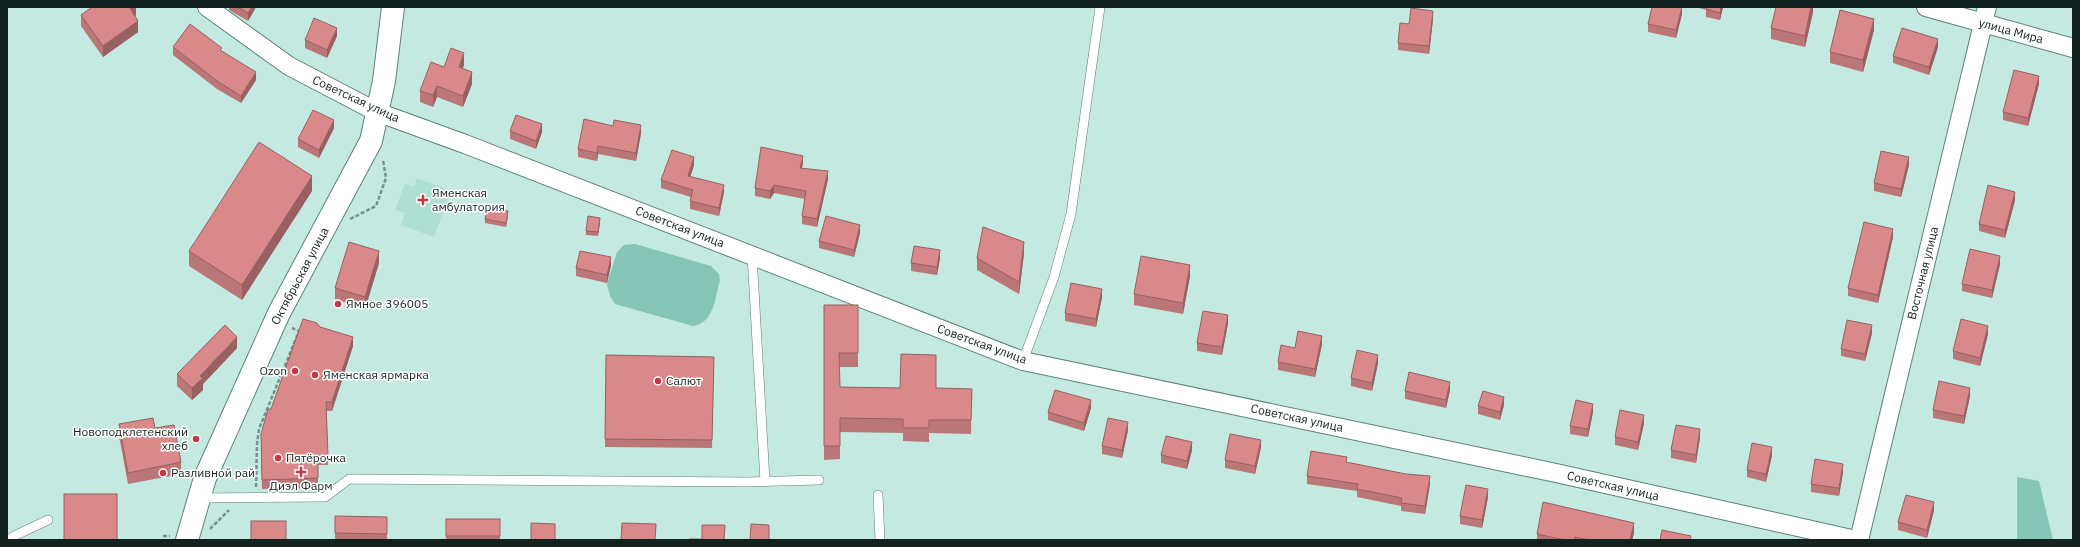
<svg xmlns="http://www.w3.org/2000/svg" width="2080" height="547" viewBox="0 0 2080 547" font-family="'IBM Plex Sans',sans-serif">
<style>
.built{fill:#afded2}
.green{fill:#84c5b6}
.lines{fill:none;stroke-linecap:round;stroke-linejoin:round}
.lane-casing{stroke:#5e8179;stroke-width:10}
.street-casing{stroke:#5e8179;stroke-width:20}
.secondary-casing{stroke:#5e8179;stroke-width:24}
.path{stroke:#76928b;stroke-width:2.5;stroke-dasharray:4 2;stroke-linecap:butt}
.lane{stroke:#fff;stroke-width:9}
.street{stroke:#fff;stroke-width:18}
.secondary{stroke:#fff;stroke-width:22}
.wall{fill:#bb7677}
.shaded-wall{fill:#986061}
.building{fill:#d9898a;stroke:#986061}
.poi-dot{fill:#c73648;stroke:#fff;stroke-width:1.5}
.labels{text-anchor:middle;stroke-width:3;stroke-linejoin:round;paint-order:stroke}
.street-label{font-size:12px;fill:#14221f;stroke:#fff}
.poi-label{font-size:12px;fill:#14221f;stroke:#fff;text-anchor:start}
</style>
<rect width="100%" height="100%" fill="#c3e9e0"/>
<!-- built -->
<path class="built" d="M 417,178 L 451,191 L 434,237 L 401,225 L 405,213 L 395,210 L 405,184 L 414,187 Z"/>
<!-- green -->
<g class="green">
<path d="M 635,244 L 711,266 L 719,274 L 720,280 C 715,298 714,323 693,326 L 615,304 L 610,296 L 607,284 L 617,252 L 624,245 Z"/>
<path d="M 2017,477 L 2039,481 L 2053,540 L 2017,540 Z"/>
</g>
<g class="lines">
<defs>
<g id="lane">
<path d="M 752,255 L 765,481"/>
<path d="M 1023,361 L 1054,277 L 1071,214 L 1100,7"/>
<path d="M 878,495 L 880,540"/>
<path d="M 199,498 L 325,497 L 349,479 L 748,482 L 819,480"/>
<path d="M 8,540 L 14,536 L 48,520"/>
</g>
<g id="street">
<path d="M 207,7 L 289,66 L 377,112 L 465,144 L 1023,361 L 1556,473 L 1856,540"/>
<path d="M 1926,7 L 2073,48"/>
<path d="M 1859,540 L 1987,7"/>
</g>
<path id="secondary" d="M 187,540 L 205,478 L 279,313 L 371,141 L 384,81 L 393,7"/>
</defs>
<!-- lane casing -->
<use href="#lane" class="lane-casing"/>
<!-- street casing -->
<use href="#street" class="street-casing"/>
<!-- secondary casing -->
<use href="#secondary" class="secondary-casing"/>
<!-- path -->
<g class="path">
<path d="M 350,219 L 376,206 L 386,178 L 383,160"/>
<path d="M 256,487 L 257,444 L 259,429 L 299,331 L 292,328"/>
<path d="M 210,529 L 229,510"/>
<path d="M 163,536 L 170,536"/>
</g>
<!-- lane -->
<use href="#lane" class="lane"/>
<!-- street -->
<use href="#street" class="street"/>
<!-- secondary -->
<use href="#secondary" class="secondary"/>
</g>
<!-- wall -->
<g class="wall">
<path d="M 136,7 L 136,15 L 135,16 L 138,32 L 103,57 L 81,26 L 81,15 Z"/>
<path d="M 229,7 L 256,7 L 248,21 L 229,10 Z"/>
<path d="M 1696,7 L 1723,7 L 1720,20 L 1706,17 L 1706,10 Z"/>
<path d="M 1813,7 L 1813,12 L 1805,47 L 1771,39 L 1771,28 Z"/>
<path d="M 1682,14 L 1676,38 L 1648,32 L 1648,24 Z"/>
<path d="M 2073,14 L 2073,28 L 2072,27 L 2072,19 Z"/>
<path d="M 1433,19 L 1429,54 L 1398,50 L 1398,43 Z"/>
<path d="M 1874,30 L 1863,72 L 1830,63 L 1830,52 Z"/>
<path d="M 337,36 L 327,58 L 305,48 L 305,40 Z"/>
<path d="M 173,47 L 222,51 L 256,80 L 241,103 L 217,89 L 173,55 Z"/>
<path d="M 1938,47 L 1929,75 L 1893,63 L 1893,56 Z"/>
<path d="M 464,65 L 462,68 L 472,84 L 463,107 L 437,97 L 433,107 L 420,102 L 420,91 Z"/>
<path d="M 2039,84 L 2028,126 L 2003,120 L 2003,112 Z"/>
<path d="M 334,128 L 319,158 L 298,147 L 298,139 Z"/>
<path d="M 510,131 L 542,132 L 536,149 L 510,139 Z"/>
<path d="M 641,133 L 636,161 L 598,154 L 597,161 L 578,157 L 578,149 Z"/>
<path d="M 803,163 L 802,168 L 828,179 L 817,227 L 802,224 L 802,216 L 805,199 L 774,193 L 770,199 L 755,196 L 755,188 Z"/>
<path d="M 694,165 L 690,177 L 724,192 L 719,216 L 690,209 L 690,201 L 691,197 L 661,188 L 661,180 Z"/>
<path d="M 1909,165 L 1901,197 L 1874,191 L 1874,183 Z"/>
<path d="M 312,191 L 242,300 L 189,266 L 189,251 Z"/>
<path d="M 2015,200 L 2005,238 L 1979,231 L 1979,224 Z"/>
<path d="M 508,215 L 506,227 L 485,223 L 485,219 Z"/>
<path d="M 600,222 L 598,236 L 586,235 L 586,231 Z"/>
<path d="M 860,233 L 854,257 L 819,248 L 819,241 Z"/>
<path d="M 1893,237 L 1878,303 L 1848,296 L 1848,288 Z"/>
<path d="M 1024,253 L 1019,294 L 977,270 L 977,258 Z"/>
<path d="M 940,258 L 937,275 L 911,271 L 911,263 Z"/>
<path d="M 379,263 L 365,309 L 335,299 L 335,288 Z"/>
<path d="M 2000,264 L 1992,298 L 1962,291 L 1962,284 Z"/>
<path d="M 611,265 L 607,283 L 576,276 L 576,268 Z"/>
<path d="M 1190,276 L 1183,314 L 1134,305 L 1134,294 Z"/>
<path d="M 1102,297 L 1096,327 L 1065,321 L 1065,313 Z"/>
<path d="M 824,305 L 858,305 L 858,367 L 839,367 L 840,387 L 972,389 L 971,434 L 929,433 L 929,442 L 903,441 L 903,433 L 840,432 L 840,459 L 824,460 Z"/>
<path d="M 1228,323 L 1222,355 L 1197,351 L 1197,343 Z"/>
<path d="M 320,327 L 353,346 L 332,411 L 326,411 L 328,465 L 318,465 L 318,488 L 262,489 L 261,434 L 271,409 Z"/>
<path d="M 1872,333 L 1865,361 L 1841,356 L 1841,349 Z"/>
<path d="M 1988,334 L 1980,366 L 1953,359 L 1953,351 Z"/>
<path d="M 1322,344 L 1315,377 L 1278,370 L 1278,362 L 1295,348 Z"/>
<path d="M 237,348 L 203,384 L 203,390 L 192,400 L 177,386 L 177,374 Z"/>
<path d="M 606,355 L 714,357 L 712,448 L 605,447 Z"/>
<path d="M 1378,363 L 1372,391 L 1351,386 L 1351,378 Z"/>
<path d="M 1450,390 L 1446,408 L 1405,399 L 1405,391 Z"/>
<path d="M 1970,396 L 1964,424 L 1933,418 L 1933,410 Z"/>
<path d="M 1504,405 L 1500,420 L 1478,414 L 1478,406 Z"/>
<path d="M 1091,408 L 1084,431 L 1048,420 L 1048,412 Z"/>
<path d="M 1593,412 L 1588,437 L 1570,434 L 1570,426 Z"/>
<path d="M 1644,423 L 1638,450 L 1615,445 L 1615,437 Z"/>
<path d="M 119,424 L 155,428 L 181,462 L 181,474 L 128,484 L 119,436 Z"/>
<path d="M 1128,430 L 1122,458 L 1102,454 L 1102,446 Z"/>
<path d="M 1700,437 L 1696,463 L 1671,458 L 1671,450 Z"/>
<path d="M 1261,447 L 1255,474 L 1225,468 L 1225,460 Z"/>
<path d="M 1192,450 L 1187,469 L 1161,463 L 1161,455 Z"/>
<path d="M 1772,455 L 1766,482 L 1747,477 L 1747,470 Z"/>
<path d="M 1347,462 L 1430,484 L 1425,514 L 1401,511 L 1401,506 L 1357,497 L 1357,491 L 1307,484 L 1307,476 Z"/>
<path d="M 1843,472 L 1839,496 L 1811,492 L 1811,484 Z"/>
<path d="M 1488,497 L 1482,528 L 1460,524 L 1460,516 Z"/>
<path d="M 1934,510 L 1927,538 L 1898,530 L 1898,522 Z"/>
<path d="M 335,516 L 387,517 L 387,540 L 335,540 Z"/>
<rect x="446" y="519" width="54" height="21"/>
<path d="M 1634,533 L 1632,540 L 1537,540 L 1537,534 Z"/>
</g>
<!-- shaded-wall -->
<g class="shaded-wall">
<path d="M 132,7 L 136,7 L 136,15 L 130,20 L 130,8 Z"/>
<path d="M 252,7 L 256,7 L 248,21 L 248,13 Z"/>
<path d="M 1682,7 L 1682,14 L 1676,38 L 1676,30 Z"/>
<path d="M 1721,7 L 1723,7 L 1720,20 L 1720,13 Z"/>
<path d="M 1811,7 L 1813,7 L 1813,12 L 1805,47 L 1805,36 Z"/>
<path d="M 1433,11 L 1433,19 L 1429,54 L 1429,46 Z"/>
<path d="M 1874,19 L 1874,30 L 1863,72 L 1863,60 Z"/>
<path d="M 138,21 L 138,32 L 103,57 L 103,46 Z"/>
<path d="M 337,28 L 337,36 L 327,58 L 327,50 Z"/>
<path d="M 1938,39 L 1938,47 L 1929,75 L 1929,67 Z"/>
<path d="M 464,53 L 464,65 L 459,79 L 459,67 Z"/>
<path d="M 256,72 L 256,80 L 241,103 L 241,96 Z"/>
<path d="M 472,72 L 472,84 L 463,107 L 463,96 Z"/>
<path d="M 2039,76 L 2039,84 L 2028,126 L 2028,118 Z"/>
<path d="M 437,86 L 437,97 L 433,107 L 433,95 Z"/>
<path d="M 334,120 L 334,128 L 319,158 L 319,150 Z"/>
<path d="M 542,124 L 542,132 L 536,149 L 536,141 Z"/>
<path d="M 641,125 L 641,133 L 636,161 L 636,153 Z"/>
<path d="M 598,146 L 598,154 L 597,161 L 597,153 Z"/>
<path d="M 803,156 L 803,163 L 800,175 L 800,168 Z"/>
<path d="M 694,157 L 694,165 L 688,184 L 688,176 Z"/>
<path d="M 1909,157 L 1909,165 L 1901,197 L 1901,189 Z"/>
<path d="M 828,171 L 828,179 L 817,227 L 817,219 Z"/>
<path d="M 312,176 L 312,191 L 242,300 L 242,285 Z"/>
<path d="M 724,185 L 724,192 L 719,216 L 719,208 Z"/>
<path d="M 774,185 L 774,193 L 770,199 L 770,191 Z"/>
<path d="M 2015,192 L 2015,200 L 2005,238 L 2005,230 Z"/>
<path d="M 508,211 L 508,215 L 506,227 L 506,223 Z"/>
<path d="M 600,218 L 600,222 L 598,236 L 598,232 Z"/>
<path d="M 860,225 L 860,233 L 854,257 L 854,250 Z"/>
<path d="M 1893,229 L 1893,237 L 1878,303 L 1878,295 Z"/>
<path d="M 1024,242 L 1024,253 L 1019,294 L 1019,282 Z"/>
<path d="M 940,250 L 940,258 L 937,275 L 937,267 Z"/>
<path d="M 379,251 L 379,263 L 365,309 L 365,297 Z"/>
<path d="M 2000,256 L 2000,264 L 1992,298 L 1992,290 Z"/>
<path d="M 611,257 L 611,265 L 607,283 L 607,275 Z"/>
<path d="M 1190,265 L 1190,276 L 1183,314 L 1183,303 Z"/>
<path d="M 1102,289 L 1102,297 L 1096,327 L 1096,319 Z"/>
<path d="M 1228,315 L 1228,323 L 1222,355 L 1222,347 Z"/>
<path d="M 1872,325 L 1872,333 L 1865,361 L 1865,354 Z"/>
<path d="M 1988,326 L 1988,334 L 1980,366 L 1980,358 Z"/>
<path d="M 1322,336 L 1322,344 L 1315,377 L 1315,369 Z"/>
<path d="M 237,337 L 237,348 L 203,384 L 203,390 L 192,400 L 192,388 L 200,376 Z"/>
<path d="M 353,337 L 353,346 L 332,411 L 332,402 Z"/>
<path d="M 1378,355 L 1378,363 L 1372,391 L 1372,383 Z"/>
<path d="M 1450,382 L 1450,390 L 1446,408 L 1446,400 Z"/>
<path d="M 1970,388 L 1970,396 L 1964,424 L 1964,416 Z"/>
<path d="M 1504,397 L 1504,405 L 1500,420 L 1500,412 Z"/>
<path d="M 1091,400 L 1091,408 L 1084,431 L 1084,423 Z"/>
<path d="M 1593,404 L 1593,412 L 1588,437 L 1588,429 Z"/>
<path d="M 1644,415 L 1644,423 L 1638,450 L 1638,442 Z"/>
<path d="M 1128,422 L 1128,430 L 1122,458 L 1122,450 Z"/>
<path d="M 1700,429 L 1700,437 L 1696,463 L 1696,455 Z"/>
<path d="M 1261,440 L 1261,447 L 1255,474 L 1255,466 Z"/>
<path d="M 1192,442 L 1192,450 L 1187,469 L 1187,461 Z"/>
<path d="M 1772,447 L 1772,455 L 1766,482 L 1766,474 Z"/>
<path d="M 1843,464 L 1843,472 L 1839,496 L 1839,488 Z"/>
<path d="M 1430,476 L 1430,484 L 1425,514 L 1425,506 Z"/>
<path d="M 1488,489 L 1488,497 L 1482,528 L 1482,520 Z"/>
<path d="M 1934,502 L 1934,510 L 1927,538 L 1927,530 Z"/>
<path d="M 1634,523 L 1634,533 L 1632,540 L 1630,540 Z"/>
</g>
<!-- building -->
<g class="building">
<path d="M 92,7 L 132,7 L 130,8 L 138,21 L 103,46 L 81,15 Z"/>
<path d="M 238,7 L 252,7 L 248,13 Z"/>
<path d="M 1652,7 L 1682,7 L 1676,30 L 1648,24 Z"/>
<path d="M 1706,7 L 1721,7 L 1720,13 L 1706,9 Z"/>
<path d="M 1776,7 L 1811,7 L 1805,36 L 1771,28 Z"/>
<path d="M 1411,8 L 1433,11 L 1429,46 L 1398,43 L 1400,23 L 1409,24 Z"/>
<path d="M 1840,10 L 1874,19 L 1863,60 L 1830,52 Z"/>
<path d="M 314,18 L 337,28 L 327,50 L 305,40 Z"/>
<path d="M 190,24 L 222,48 L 220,50 L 256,72 L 241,96 L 217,81 L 173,47 Z"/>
<path d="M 1902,28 L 1938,39 L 1929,67 L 1893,56 Z"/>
<path d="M 451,48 L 464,53 L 459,67 L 472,72 L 463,96 L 437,86 L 433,95 L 420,91 L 431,62 L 444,67 Z"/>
<path d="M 2014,70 L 2039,76 L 2028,118 L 2003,112 Z"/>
<path d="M 313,110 L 334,120 L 319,150 L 298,139 Z"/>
<path d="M 516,115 L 542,124 L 536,141 L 510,131 Z"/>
<path d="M 584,119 L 613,126 L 614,120 L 641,125 L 636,153 L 598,146 L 597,153 L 578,149 Z"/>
<path d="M 259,142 L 312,176 L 242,285 L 189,251 Z"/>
<path d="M 761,147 L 803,156 L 800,168 L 828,171 L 817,219 L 802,216 L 806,191 L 774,185 L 770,191 L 755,188 Z"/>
<path d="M 672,150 L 694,157 L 688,176 L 724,185 L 719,208 L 690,201 L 693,190 L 661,180 Z"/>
<path d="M 1881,151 L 1909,157 L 1901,189 L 1874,183 Z"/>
<path d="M 1988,185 L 2015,192 L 2005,230 L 1979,224 Z"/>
<path d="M 488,207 L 508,211 L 506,223 L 485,219 Z"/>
<path d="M 588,216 L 600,218 L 598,232 L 586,231 Z"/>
<path d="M 826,216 L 860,225 L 854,250 L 819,241 Z"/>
<path d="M 1864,222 L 1893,229 L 1878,295 L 1848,288 Z"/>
<path d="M 983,227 L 1024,242 L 1019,282 L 977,258 Z"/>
<path d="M 349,242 L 379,251 L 365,297 L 335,288 Z"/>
<path d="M 914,246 L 940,250 L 937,267 L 911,263 Z"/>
<path d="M 1970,249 L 2000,256 L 1992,290 L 1962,284 Z"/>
<path d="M 580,251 L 611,257 L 607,275 L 576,268 Z"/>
<path d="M 1141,256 L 1190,265 L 1183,303 L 1134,294 Z"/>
<path d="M 1071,283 L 1102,289 L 1096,319 L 1065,313 Z"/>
<path d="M 824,305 L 858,305 L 858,353 L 839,353 L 840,387 L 900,388 L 901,354 L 936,355 L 936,388 L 972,389 L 971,420 L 929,420 L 929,428 L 903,428 L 903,419 L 840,418 L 840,446 L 824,446 Z"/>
<path d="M 1203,311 L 1228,315 L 1222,347 L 1197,343 Z"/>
<path d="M 303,319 L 317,323 L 320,327 L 353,337 L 332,402 L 326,402 L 328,456 L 318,456 L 318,478 L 262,480 L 261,434 L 268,409 L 271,409 Z"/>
<path d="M 1961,319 L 1988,326 L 1980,358 L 1953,351 Z"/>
<path d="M 1847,320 L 1872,325 L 1865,354 L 1841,349 Z"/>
<path d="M 225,325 L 237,337 L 200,376 L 203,378 L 192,388 L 177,374 Z"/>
<path d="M 1298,331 L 1322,336 L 1315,369 L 1278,362 L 1281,345 L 1295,348 Z"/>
<path d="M 1357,350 L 1378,355 L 1372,383 L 1351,378 Z"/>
<path d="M 606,355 L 714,357 L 712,440 L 605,439 Z"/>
<path d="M 1409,372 L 1450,382 L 1446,400 L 1405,391 Z"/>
<path d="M 1939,381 L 1970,388 L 1964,416 L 1933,410 Z"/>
<path d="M 1055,390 L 1091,400 L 1084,423 L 1048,412 Z"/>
<path d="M 1483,391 L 1504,397 L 1500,412 L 1478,406 Z"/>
<path d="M 1576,400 L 1593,404 L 1588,429 L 1570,426 Z"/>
<path d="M 1620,410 L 1644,415 L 1638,442 L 1615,437 Z"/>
<path d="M 153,418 L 155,428 L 174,425 L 181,462 L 128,473 L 119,424 Z"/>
<path d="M 1108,418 L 1128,422 L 1122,450 L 1102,446 Z"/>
<path d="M 1676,425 L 1700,429 L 1696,455 L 1671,450 Z"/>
<path d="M 1230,434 L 1261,440 L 1255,466 L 1225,460 Z"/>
<path d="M 1166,436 L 1192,442 L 1187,461 L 1161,455 Z"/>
<path d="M 1752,443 L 1772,447 L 1766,474 L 1747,470 Z"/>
<path d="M 1311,451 L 1347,457 L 1346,462 L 1406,474 L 1430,476 L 1425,506 L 1401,503 L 1402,498 L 1357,489 L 1358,484 L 1307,476 Z"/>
<path d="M 1815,459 L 1843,464 L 1839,488 L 1811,484 Z"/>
<path d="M 1466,485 L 1488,489 L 1482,520 L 1460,516 Z"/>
<rect x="64" y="494" width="53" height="46"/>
<path d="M 1906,495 L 1934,502 L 1927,530 L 1898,522 Z"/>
<path d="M 1543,502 L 1634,523 L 1630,540 L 1589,540 L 1575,537 L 1574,540 L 1565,540 L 1537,534 Z"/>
<path d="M 335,516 L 387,517 L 387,534 L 335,533 Z"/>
<rect x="446" y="519" width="54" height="17"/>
<rect x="251" y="521" width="35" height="19"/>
<path d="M 531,523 L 555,524 L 555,540 L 531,540 Z"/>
<path d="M 622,523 L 656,524 L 655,540 L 621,540 Z"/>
<path d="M 751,524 L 769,525 L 769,540 L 750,540 Z"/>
<path d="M 702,525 L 725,525 L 724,540 L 689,540 L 689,539 L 702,539 Z"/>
<path d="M 1662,530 L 1691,536 L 1690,540 L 1660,540 Z"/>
</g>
<!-- markers -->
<g class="poi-dot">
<path d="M421 194h4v4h4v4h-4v4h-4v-4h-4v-4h4z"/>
<circle cx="338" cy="304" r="4"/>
<circle cx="295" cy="371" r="4"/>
<circle cx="315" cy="375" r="4"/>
<circle cx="658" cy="381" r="4"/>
<circle cx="196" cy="439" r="4"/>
<circle cx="278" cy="458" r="4"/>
<path d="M299 466h4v4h4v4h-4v4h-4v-4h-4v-4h4z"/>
<circle cx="163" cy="473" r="4"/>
</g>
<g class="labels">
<!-- street labels -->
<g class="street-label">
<text transform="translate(2011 31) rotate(15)" y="4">улица Мира</text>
<text transform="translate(356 99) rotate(25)" y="4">Советская улица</text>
<text transform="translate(680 227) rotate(21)" y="4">Советская улица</text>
<text transform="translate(1923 273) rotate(-76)" y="4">Восточная улица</text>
<text transform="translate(300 276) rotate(-62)" y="4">Октябрьская улица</text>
<text transform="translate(982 344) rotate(20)" y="4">Советская улица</text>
<text transform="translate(1297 418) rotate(12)" y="4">Советская улица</text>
<text transform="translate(1613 486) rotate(13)" y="4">Советская улица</text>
</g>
<!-- poi labels -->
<g class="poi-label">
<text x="432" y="197">Яменская<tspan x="432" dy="14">амбулатория</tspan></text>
<text x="346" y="308">Ямное 396005</text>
<text x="287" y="375" text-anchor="end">Ozon</text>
<text x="323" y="379">Яменская ярмарка</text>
<text x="666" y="385">Салют</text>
<text x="188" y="436" text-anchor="end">Новоподклетенский<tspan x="188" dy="14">хлеб</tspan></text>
<text x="286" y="462">Пятёрочка</text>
<text x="171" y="477">Разливной рай</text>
<text x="301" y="490" text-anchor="middle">Диэл Фарм</text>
</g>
</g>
<!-- border -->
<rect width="2080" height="547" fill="none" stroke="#14221f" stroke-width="16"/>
</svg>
